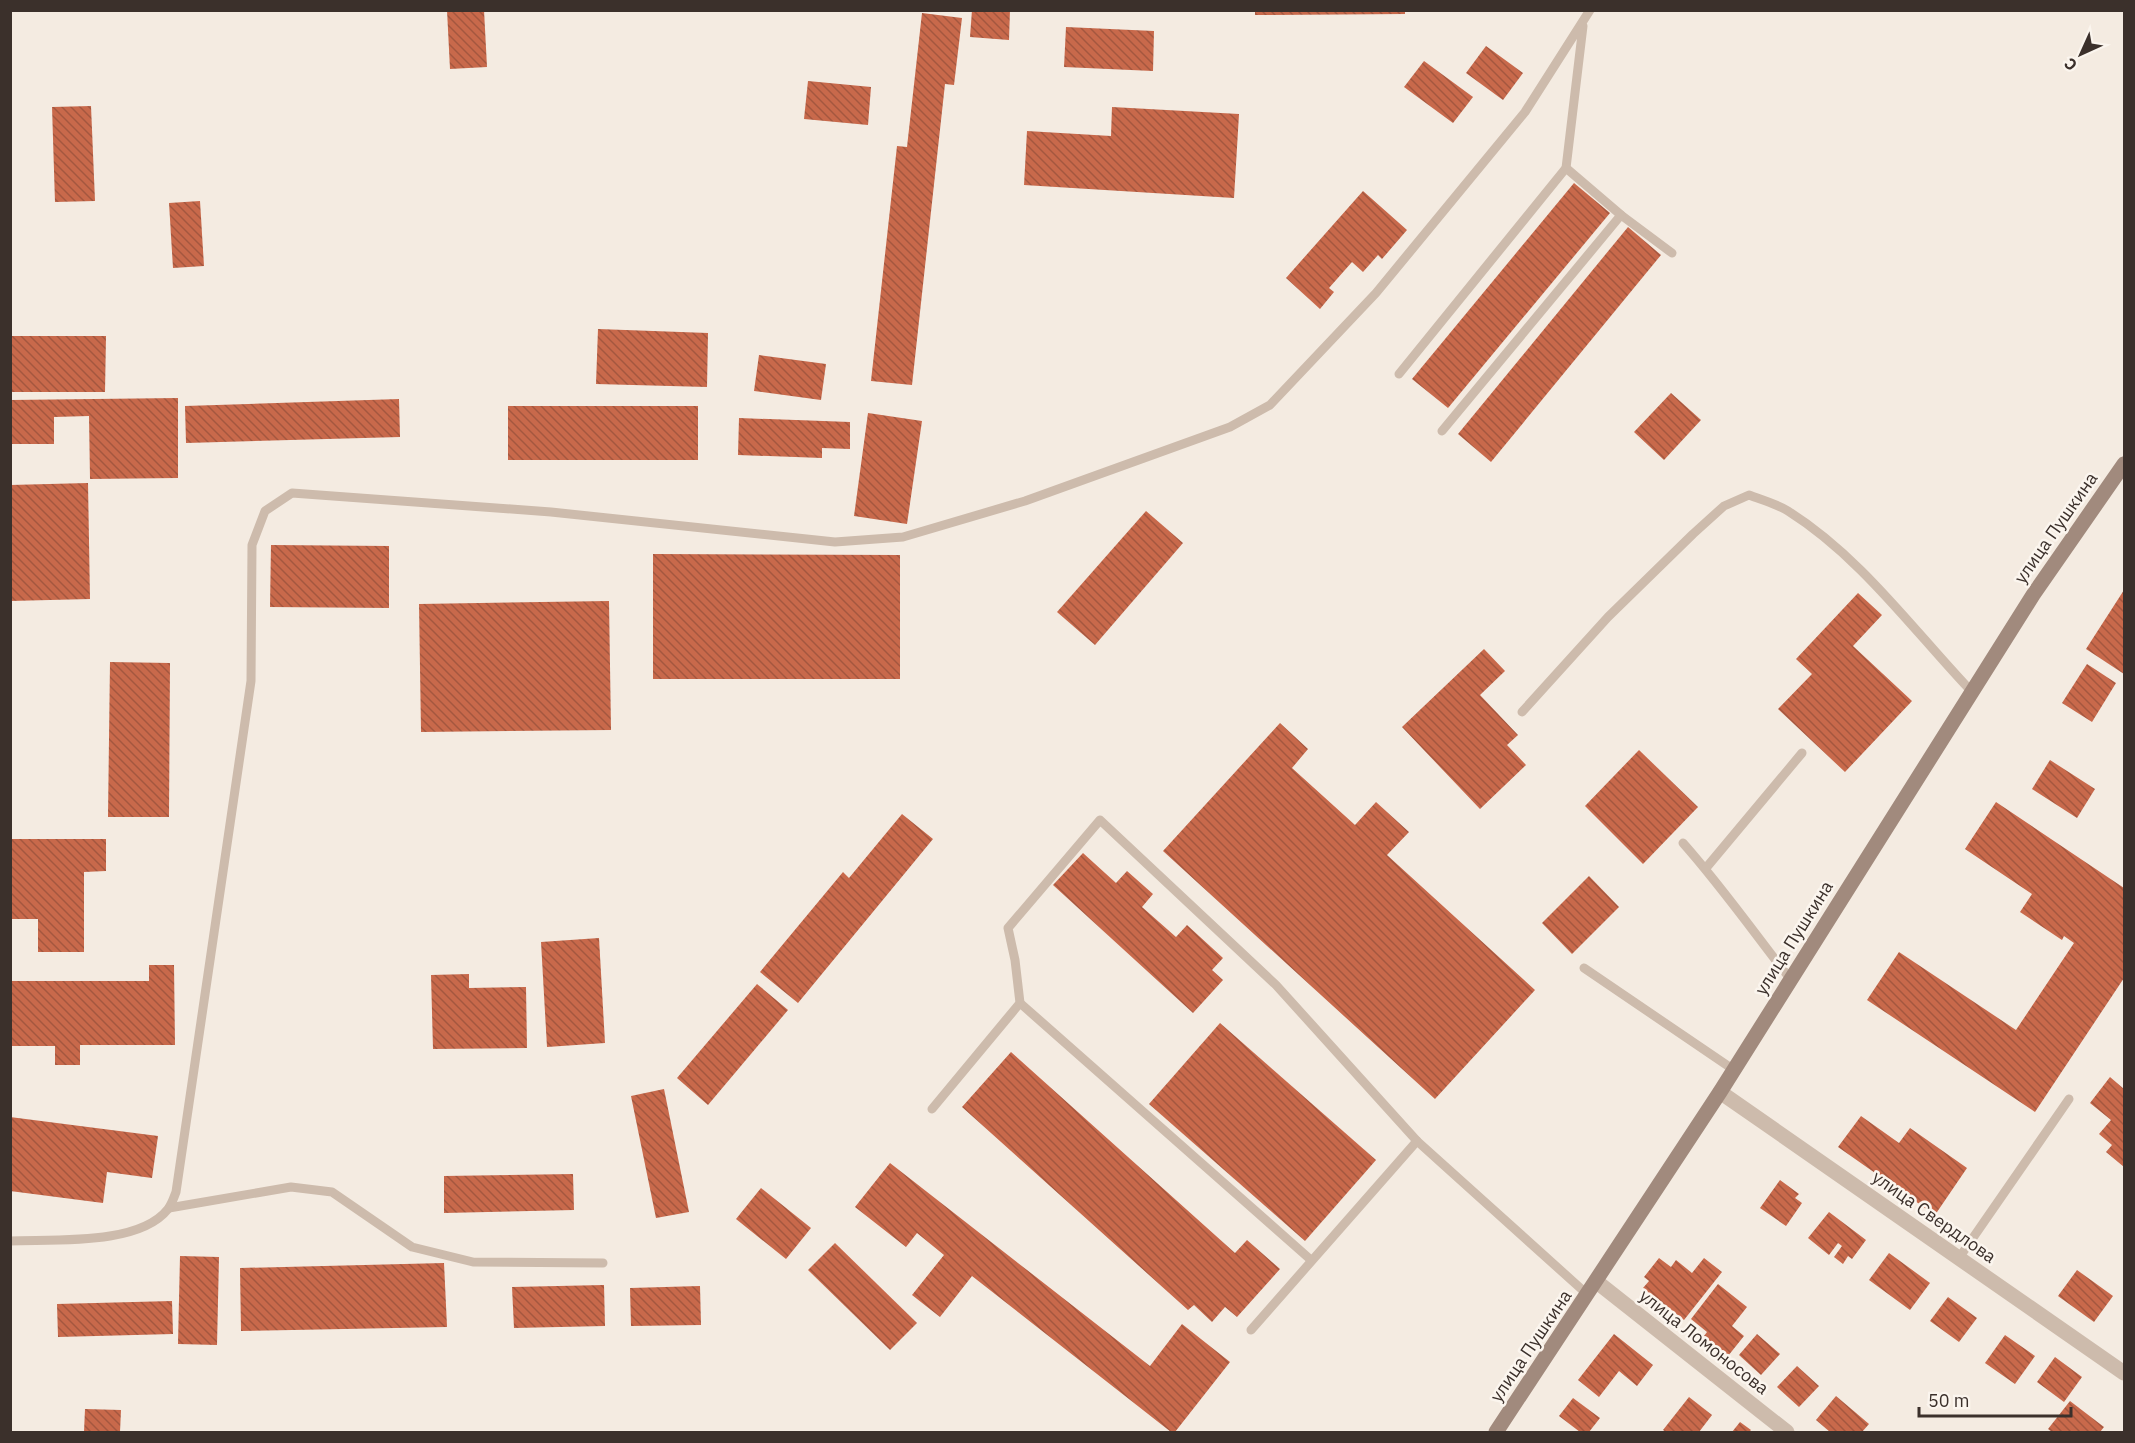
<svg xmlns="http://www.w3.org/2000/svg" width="2135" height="1443" viewBox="0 0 2135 1443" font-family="'IBM Plex Sans',sans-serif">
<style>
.building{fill:url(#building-back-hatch)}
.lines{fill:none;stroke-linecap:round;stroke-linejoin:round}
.lane{stroke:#cdbbac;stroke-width:9}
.street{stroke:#cdbbac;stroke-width:15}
.secondary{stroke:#a18a7d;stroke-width:15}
.labels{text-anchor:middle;stroke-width:5;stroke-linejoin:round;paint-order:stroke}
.street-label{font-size:18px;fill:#3b302b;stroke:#fbf5ee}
</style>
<defs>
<pattern id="building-back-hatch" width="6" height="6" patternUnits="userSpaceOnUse" patternTransform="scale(1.5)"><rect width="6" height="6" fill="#c8694b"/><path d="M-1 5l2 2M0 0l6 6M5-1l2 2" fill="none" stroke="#a4573f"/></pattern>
</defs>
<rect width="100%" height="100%" fill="#f4ebe1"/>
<!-- building -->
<g class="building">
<path d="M 447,10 L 484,10 L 487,67 L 450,69 Z"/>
<path d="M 972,10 L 1010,10 L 1009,40 L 970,37 Z"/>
<path d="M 1255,10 L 1405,10 L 1405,14 L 1255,15 Z"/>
<path d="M 922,13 L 962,18 L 954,85 L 945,84 L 912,385 L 871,381 L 897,146 L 907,147 Z"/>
<path d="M 1066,27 L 1154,31 L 1153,71 L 1064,67 Z"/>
<path d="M 1486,46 L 1523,73 L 1503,100 L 1466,73 Z"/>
<path d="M 1424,61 L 1473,97 L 1453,123 L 1404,87 Z"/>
<path d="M 808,81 L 871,87 L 868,125 L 804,119 Z"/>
<path d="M 91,106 L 95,201 L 55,202 L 52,107 Z"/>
<path d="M 1112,107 L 1239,114 L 1234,198 L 1024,185 L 1027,131 L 1111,136 Z"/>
<path d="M 1574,183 L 1610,213 L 1448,408 L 1412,379 Z"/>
<path d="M 1363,191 L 1407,230 L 1382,259 L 1378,255 L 1363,272 L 1352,262 L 1329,288 L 1334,292 L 1320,309 L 1286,278 Z"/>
<path d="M 200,201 L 204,266 L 173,268 L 169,203 Z"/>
<path d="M 1628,227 L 1661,255 L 1491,462 L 1458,434 Z"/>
<path d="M 598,329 L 708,333 L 707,387 L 596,384 Z"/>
<path d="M 10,336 L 106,336 L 105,392 L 10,392 Z"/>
<path d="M 759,355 L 826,364 L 821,400 L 754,391 Z"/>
<path d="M 1671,393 L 1701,420 L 1664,460 L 1634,432 Z"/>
<path d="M 178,398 L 178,478 L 90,479 L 89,416 L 54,417 L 54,444 L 10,444 L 10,400 Z"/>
<path d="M 399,399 L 400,437 L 186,443 L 185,406 Z"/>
<rect x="508" y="406" width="190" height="54"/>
<path d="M 868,413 L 922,421 L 907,524 L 854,516 Z"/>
<path d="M 739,418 L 850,422 L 850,449 L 822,448 L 822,458 L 738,455 Z"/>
<path d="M 88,483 L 90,599 L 10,601 L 10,485 Z"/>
<path d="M 1146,511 L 1183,543 L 1095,645 L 1057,612 Z"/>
<path d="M 271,545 L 389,546 L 389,608 L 270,607 Z"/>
<path d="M 653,554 L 900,555 L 900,679 L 653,679 Z"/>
<path d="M 2124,590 L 2124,674 L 2086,649 Z"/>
<path d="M 1858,593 L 1882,615 L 1853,646 L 1912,701 L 1845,772 L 1778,709 L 1812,674 L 1796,659 Z"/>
<path d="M 609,601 L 611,730 L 421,732 L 419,604 Z"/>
<path d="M 1484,649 L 1505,671 L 1480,695 L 1518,735 L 1507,745 L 1526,765 L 1480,809 L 1402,727 Z"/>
<path d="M 110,662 L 170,663 L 169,817 L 108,817 Z"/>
<path d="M 2087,664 L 2116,683 L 2092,722 L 2062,703 Z"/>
<path d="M 1280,723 L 1308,749 L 1292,768 L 1355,825 L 1376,802 L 1409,832 L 1387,855 L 1535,990 L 1435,1099 L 1163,851 Z"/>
<path d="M 1639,750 L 1698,807 L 1643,864 L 1585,806 Z"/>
<path d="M 2050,760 L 2095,789 L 2077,818 L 2032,789 Z"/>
<path d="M 1996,802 L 2124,888 L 2124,978 L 2035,1112 L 1867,1000 L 1899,952 L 2016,1030 L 2074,943 L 2064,936 L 2062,940 L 2020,912 L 2032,894 L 1965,849 Z"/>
<path d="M 902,814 L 933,839 L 798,1003 L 760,972 L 843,872 L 849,878 Z"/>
<path d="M 10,839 L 106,839 L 106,871 L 84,872 L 84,952 L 38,952 L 38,919 L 10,919 Z"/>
<path d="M 1083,853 L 1116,883 L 1127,871 L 1153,894 L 1142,907 L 1176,937 L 1187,925 L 1223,958 L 1212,970 L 1223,980 L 1193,1013 L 1053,885 Z"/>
<path d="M 1589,876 L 1619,907 L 1572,954 L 1542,923 Z"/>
<path d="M 599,938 L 605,1043 L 547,1047 L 541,942 Z"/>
<path d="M 149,965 L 174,965 L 175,1045 L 80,1045 L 80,1065 L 55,1065 L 55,1046 L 10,1046 L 10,981 L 149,981 Z"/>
<path d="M 469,974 L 469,988 L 526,987 L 527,1048 L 433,1049 L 431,975 Z"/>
<path d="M 757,984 L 788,1010 L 708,1105 L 677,1078 Z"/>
<path d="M 1220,1023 L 1376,1160 L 1305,1241 L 1149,1104 Z"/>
<path d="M 1011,1052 L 1235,1253 L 1247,1240 L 1280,1269 L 1237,1317 L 1225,1307 L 1212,1322 L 1194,1305 L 1188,1310 L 962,1107 Z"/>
<path d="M 2110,1077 L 2124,1089 L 2124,1167 L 2106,1152 L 2112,1145 L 2099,1134 L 2111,1120 L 2090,1103 Z"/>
<path d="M 664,1089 L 689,1212 L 656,1218 L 631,1096 Z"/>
<path d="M 1861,1116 L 1899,1143 L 1910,1128 L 1967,1168 L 1935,1215 L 1838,1147 Z"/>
<path d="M 10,1117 L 158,1136 L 152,1178 L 107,1172 L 103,1203 L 10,1191 Z"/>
<path d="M 890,1163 L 1150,1366 L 1182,1324 L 1230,1362 L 1175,1432 L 1171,1432 L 972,1276 L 940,1317 L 912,1295 L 944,1255 L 917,1233 L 906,1247 L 855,1207 Z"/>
<path d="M 573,1174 L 574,1210 L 444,1213 L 444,1176 Z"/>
<path d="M 1780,1180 L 1799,1194 L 1795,1198 L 1802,1203 L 1786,1226 L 1760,1208 Z"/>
<path d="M 761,1188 L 811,1228 L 786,1259 L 736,1219 Z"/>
<path d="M 1829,1212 L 1866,1240 L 1852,1259 L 1848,1256 L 1843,1264 L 1834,1257 L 1842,1246 L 1838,1243 L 1829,1255 L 1808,1238 Z"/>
<path d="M 835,1243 L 917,1323 L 890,1350 L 808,1270 Z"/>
<path d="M 1889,1253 L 1930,1283 L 1910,1310 L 1869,1280 Z"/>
<path d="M 180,1256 L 219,1257 L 217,1345 L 178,1344 Z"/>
<path d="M 1659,1258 L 1671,1267 L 1676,1260 L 1692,1273 L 1704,1258 L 1722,1272 L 1684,1320 L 1643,1288 L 1649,1281 L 1644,1277 Z"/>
<path d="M 444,1263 L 447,1327 L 241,1331 L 240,1268 Z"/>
<path d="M 2077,1270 L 2113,1296 L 2094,1322 L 2058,1296 Z"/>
<path d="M 1718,1284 L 1747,1307 L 1732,1326 L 1744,1336 L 1728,1356 L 1704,1336 L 1707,1332 L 1691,1319 Z"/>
<path d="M 604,1285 L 605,1326 L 514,1328 L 512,1287 Z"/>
<path d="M 700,1286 L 701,1325 L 631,1326 L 630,1288 Z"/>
<path d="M 1948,1297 L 1977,1318 L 1959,1342 L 1930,1321 Z"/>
<path d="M 172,1301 L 173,1334 L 58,1337 L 57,1304 Z"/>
<path d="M 1614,1334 L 1653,1365 L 1637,1386 L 1619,1371 L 1599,1397 L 1578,1380 Z"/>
<path d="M 1757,1334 L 1780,1354 L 1761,1375 L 1739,1355 Z"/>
<path d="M 2005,1335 L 2035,1356 L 2015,1384 L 1985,1363 Z"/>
<path d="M 2055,1357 L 2082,1377 L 2064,1402 L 2037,1382 Z"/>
<path d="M 1797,1366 L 1819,1386 L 1799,1407 L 1777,1387 Z"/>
<path d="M 1836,1396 L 1869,1424 L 1862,1432 L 1830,1432 L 1816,1420 Z"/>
<path d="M 1689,1397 L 1712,1415 L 1699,1432 L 1666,1432 L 1663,1430 Z"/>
<path d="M 1573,1398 L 1600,1418 L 1589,1432 L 1580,1432 L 1559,1416 Z"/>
<path d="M 2070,1401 L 2104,1427 L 2100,1432 L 2052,1432 L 2048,1429 Z"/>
<path d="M 85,1409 L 121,1410 L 120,1432 L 84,1432 Z"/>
<path d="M 1740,1422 L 1751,1430 L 1749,1432 L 1732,1432 Z"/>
</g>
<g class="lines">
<!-- lane -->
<g class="lane">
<path d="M 1621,215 L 1672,253"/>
<path d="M 1399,374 L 1566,168 L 1583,26"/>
<path d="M 1442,431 L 1621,215 L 1566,168"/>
<path d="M 1522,712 L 1608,617 L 1693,534 L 1724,506 L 1749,495 C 1762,500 1777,504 1788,511 C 1861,557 1913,630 1972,692"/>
<path d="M 1683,843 C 1722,887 1755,934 1791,980"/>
<path d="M 1706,868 L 1802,753"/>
<path d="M 1584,968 L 1734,1070"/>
<path d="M 1020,1003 L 1311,1260"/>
<path d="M 932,1109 L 1020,1003 L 1015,960 L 1008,928 L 1100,820 L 1276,985 L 1417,1141 L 1588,1295"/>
<path d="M 169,1208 L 291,1187 L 332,1192 L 412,1247 L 473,1262 L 603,1263"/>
<path d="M 10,1241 C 53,1239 139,1246 168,1209 C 172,1204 174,1197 176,1192 L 251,681 L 252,545 L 265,511 L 292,493 L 551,512 L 835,542 L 903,537 L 1025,501 L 1230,427 L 1270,405 L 1376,293 L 1525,112 L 1590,10"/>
<path d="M 1959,1258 L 2069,1099"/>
<path d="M 1251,1330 L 1417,1141"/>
</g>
<!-- street -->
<g class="street">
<path d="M 1720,1092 L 2124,1373"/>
<path d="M 1597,1282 L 1787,1432"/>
</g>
<!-- secondary -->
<path class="secondary" d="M 1496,1432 L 1720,1092 L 2033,595 L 2124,464"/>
</g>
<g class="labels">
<!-- street labels -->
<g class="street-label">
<text transform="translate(2056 528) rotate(-55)" y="6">улица Пушкина</text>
<text transform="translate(1794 938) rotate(-58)" y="6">улица Пушкина</text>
<text transform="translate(1934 1217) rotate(35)" y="6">улица Свердлова</text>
<text transform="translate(1704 1342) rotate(38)" y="6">улица Ломоносова</text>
<text transform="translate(1531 1346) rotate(-56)" y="6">улица Пушкина</text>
</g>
</g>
<!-- border -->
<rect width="2135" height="1443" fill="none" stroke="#3b302b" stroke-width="24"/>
<!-- north arrow -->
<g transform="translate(2081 54) rotate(225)" stroke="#fbf5ee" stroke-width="4.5" paint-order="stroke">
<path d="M0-4.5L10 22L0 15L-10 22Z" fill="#3b302b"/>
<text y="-9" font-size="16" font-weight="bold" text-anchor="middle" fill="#3b302b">С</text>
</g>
<!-- scale -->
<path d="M1919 1407v9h152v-9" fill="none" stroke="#3b302b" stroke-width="3"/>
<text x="1928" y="1407" font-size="18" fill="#3b302b" stroke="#fbf5ee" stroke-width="4.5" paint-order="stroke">50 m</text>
</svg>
